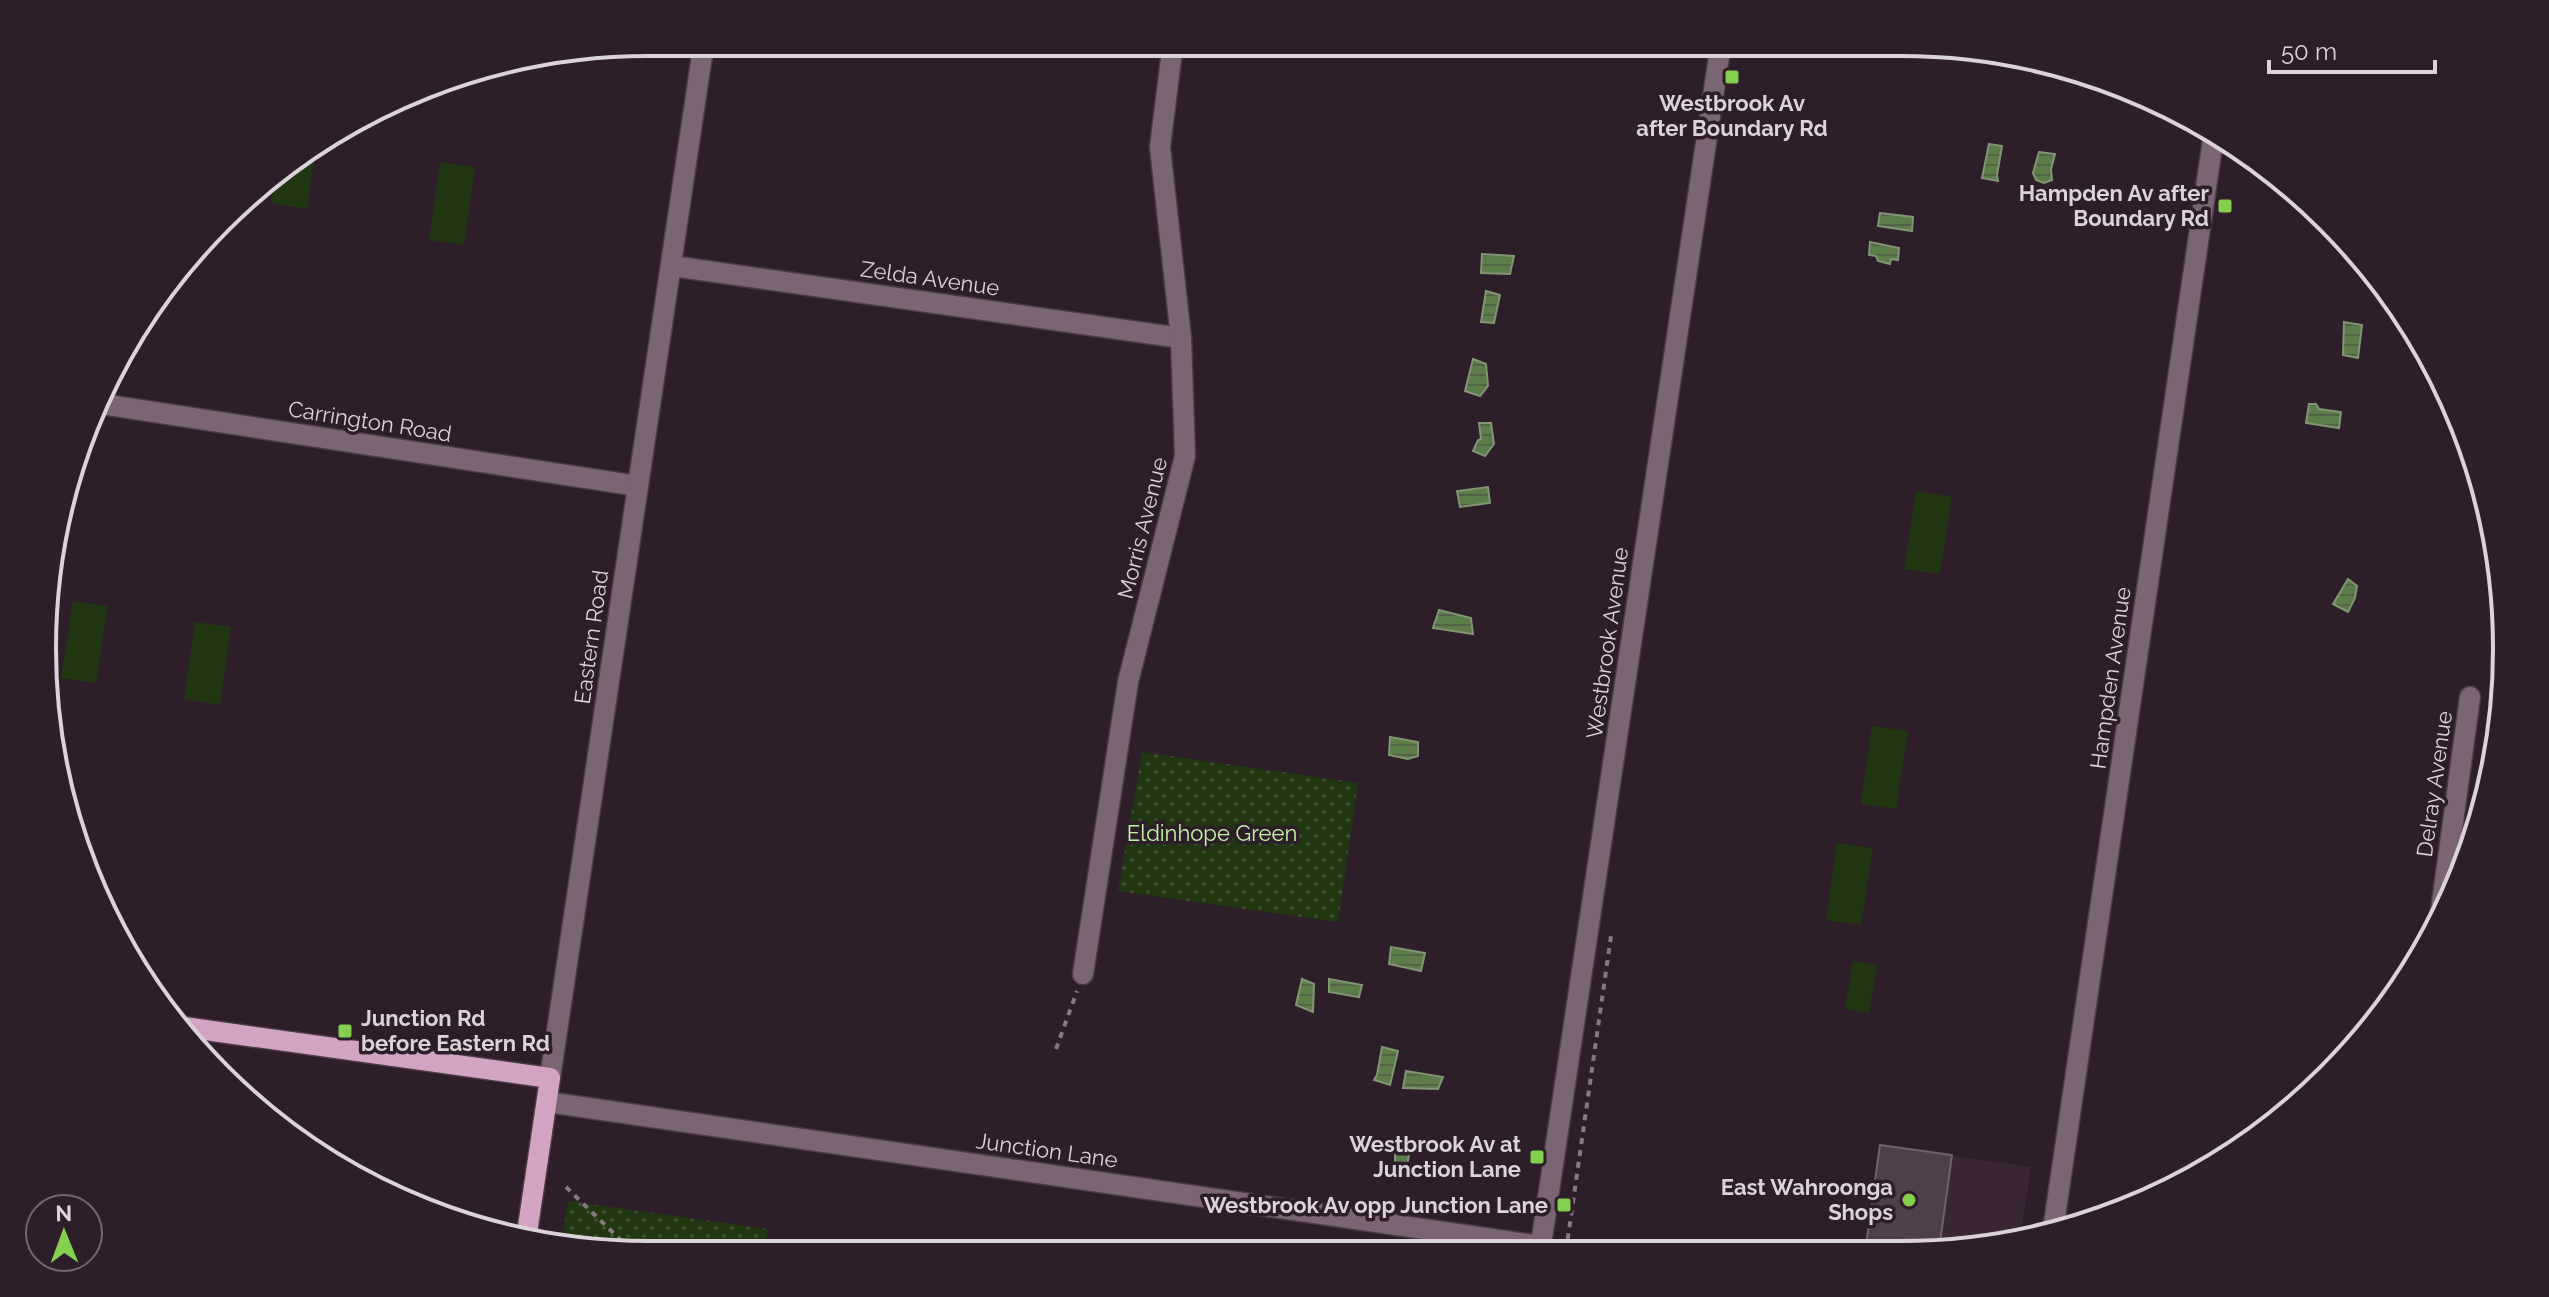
<svg xmlns="http://www.w3.org/2000/svg" width="2549" height="1297" viewBox="0 0 2549 1297" font-family="Raleway,sans-serif">
<style>
.built{fill:#3a2634}
.park{fill:url(#park-dots)}
.pitch{fill:#213712}
.water{fill:url(#water-rules);stroke:#829674;stroke-width:2}
.building{fill:#4f3f4a;stroke:#72616d;stroke-width:2}
.lines{fill:none;stroke-linecap:round;stroke-linejoin:round}
.minor-casing{stroke:#493b45;stroke-width:23}
.major-casing{stroke:#493b45;stroke-width:23}
.path{stroke:#857982;stroke-width:4;stroke-dasharray:6 6;stroke-linecap:butt}
.minor{stroke:#7b6473;stroke-width:20}
.major{stroke:#d3a3c4;stroke-width:20}
.poi-dot{fill:#84cf4d;stroke:#2d1e29;stroke-width:3}
.labels{text-anchor:middle;stroke-width:7;stroke-linejoin:round;paint-order:stroke}
.poi-label{font-size:22px;font-weight:bold;fill:#dcd2d9;stroke:#2d1e29;text-anchor:end}
.street-label{font-size:22px;fill:#dcd2d9;stroke:#2d1e29}
.park-label{font-size:22px;fill:#c3f4a6;stroke:#2d1e29}
.rim{fill:none;stroke:#dcd2d9;stroke-width:4}
</style>
<defs>
<pattern id="park-dots" width="8" height="8" patternUnits="userSpaceOnUse" patternTransform="scale(2)"><rect width="8" height="8" fill="#213712"/><path d="M2 2h.1M6 6h.1" fill="none" stroke="#415334" stroke-width="1.8" stroke-linecap="round"/></pattern>
<pattern id="water-rules" width="6" height="5" patternUnits="userSpaceOnUse" patternTransform="scale(2)"><rect width="6" height="5" fill="#5c7c49"/><path d="M0 2.5h6" fill="none" stroke="#526446"/></pattern>
</defs>
<rect width="100%" height="100%" fill="#2d1e29"/>
<!-- built -->
<path class="built" d="M 1880,1145 L 2031,1167 L 2020,1239 L 1980,1250 L 1889,1250 Z"/>
<!-- park -->
<g class="park">
<path d="M 1142,752 L 1358,783 L 1338,922 L 1118,891 Z"/>
<path d="M 568,1201 L 768,1229 L 765,1253 L 609,1254 L 561,1246 Z"/>
</g>
<!-- pitch -->
<g class="pitch">
<path d="M 316,148 L 307,209 L 271,203 L 276,171 Z"/>
<path d="M 440,162 L 475,167 L 464,245 L 429,240 Z"/>
<path d="M 1916,491 L 1952,497 L 1940,574 L 1904,569 Z"/>
<path d="M 73,601 L 108,606 L 96,683 L 61,678 Z"/>
<path d="M 195,622 L 231,627 L 220,705 L 184,699 Z"/>
<path d="M 1872,726 L 1908,731 L 1896,809 L 1861,804 Z"/>
<path d="M 1837,843 L 1873,848 L 1861,925 L 1826,920 Z"/>
<path d="M 1853,961 L 1877,965 L 1869,1013 L 1845,1009 Z"/>
</g>
<!-- water -->
<g class="water">
<path d="M 1989,144 L 2002,146 L 1997,175 L 1998,181 L 1982,178 Z"/>
<path d="M 2039,152 L 2055,154 L 2051,169 L 2052,180 L 2044,183 L 2036,180 L 2033,173 Z"/>
<path d="M 1880,213 L 1913,217 L 1912,231 L 1878,226 Z"/>
<path d="M 1870,242 L 1899,248 L 1898,260 L 1891,259 L 1890,264 L 1878,261 L 1876,256 L 1869,255 Z"/>
<path d="M 1482,254 L 1514,256 L 1510,274 L 1481,273 Z"/>
<path d="M 1486,291 L 1500,295 L 1494,323 L 1481,322 Z"/>
<path d="M 2344,322 L 2362,325 L 2358,358 L 2343,355 Z"/>
<path d="M 1473,359 L 1486,364 L 1488,386 L 1480,396 L 1465,391 Z"/>
<path d="M 2309,404 L 2316,404 L 2319,409 L 2341,412 L 2339,428 L 2306,423 Z"/>
<path d="M 1479,423 L 1491,423 L 1494,444 L 1485,456 L 1473,451 L 1478,440 L 1481,439 Z"/>
<path d="M 1488,487 L 1490,503 L 1460,507 L 1457,491 Z"/>
<path d="M 2348,579 L 2357,586 L 2355,598 L 2348,612 L 2333,604 Z"/>
<path d="M 1439,610 L 1471,618 L 1473,634 L 1433,628 Z"/>
<path d="M 1390,737 L 1418,742 L 1418,756 L 1408,759 L 1389,755 Z"/>
<path d="M 1391,947 L 1425,953 L 1421,971 L 1389,964 Z"/>
<path d="M 1302,979 L 1314,984 L 1313,1012 L 1296,1005 Z"/>
<path d="M 1329,979 L 1362,985 L 1359,997 L 1329,992 Z"/>
<path d="M 1382,1047 L 1398,1051 L 1390,1085 L 1374,1080 L 1377,1075 Z"/>
<path d="M 1406,1071 L 1443,1077 L 1438,1089 L 1403,1088 Z"/>
<path d="M 1395,1136 L 1412,1138 L 1406,1171 L 1395,1170 Z"/>
</g>
<!-- building -->
<path class="building" d="M 1880,1145 L 1952,1155 L 1939,1250 L 1889,1250 L 1889,1248 L 1866,1245 Z"/>
<g class="lines">
<defs>
<g id="minor">
<path d="M 672,266 L 1181,338"/>
<path d="M 95,403 L 638,486"/>
<path d="M 2439,925 L 2470,697"/>
<path d="M 1083,974 L 1128,682 L 1185,456 L 1181,338 L 1160,147 L 1173,43"/>
<path d="M 550,1078 L 704,42"/>
<path d="M 547,1102 L 1541,1246"/>
<path d="M 2053,1230 L 2214,133"/>
<path d="M 1540,1251 L 1721,43"/>
</g>
<path id="major" d="M 184,1027 L 550,1078 L 526,1240"/>
</defs>
<!-- minor casing -->
<use href="#minor" class="minor-casing"/>
<!-- major casing -->
<use href="#major" class="major-casing"/>
<!-- path -->
<g class="path">
<path d="M 1056,1049 L 1077,991"/>
<path d="M 566,1187 L 635,1254"/>
<path d="M 1566,1251 L 1611,936"/>
</g>
<!-- minor -->
<use href="#minor" class="minor"/>
<!-- major -->
<use href="#major" class="major"/>
</g>
<!-- markers -->
<g class="poi-dot">
<rect x="1724" y="69" width="16" height="16" rx="4"/>
<rect x="2217" y="198" width="16" height="16" rx="4"/>
<rect x="337" y="1023" width="16" height="16" rx="4"/>
<rect x="1529" y="1149" width="16" height="16" rx="4"/>
<circle cx="1909" cy="1200" r="8"/>
<rect x="1556" y="1197" width="16" height="16" rx="4"/>
</g>
<g class="labels">
<!-- poi labels -->
<g class="poi-label">
<text x="1732" y="111" text-anchor="middle">Westbrook Av<tspan x="1732" dy="25">after Boundary Rd</tspan></text>
<text x="2209" y="201">Hampden Av after<tspan x="2209" dy="25">Boundary Rd</tspan></text>
<text x="361" y="1026" text-anchor="start">Junction Rd<tspan x="361" dy="25">before Eastern Rd</tspan></text>
<text x="1521" y="1152">Westbrook Av at<tspan x="1521" dy="25">Junction Lane</tspan></text>
<text x="1893" y="1195">East Wahroonga<tspan x="1893" dy="25">Shops</tspan></text>
<text x="1548" y="1213">Westbrook Av opp Junction Lane</text>
</g>
<!-- street labels -->
<g class="street-label">
<text transform="translate(930 278) rotate(8)" y="8">Zelda Avenue</text>
<text transform="translate(370 421) rotate(9)" y="8">Carrington Road</text>
<text transform="translate(1142 528) rotate(-76)" y="8">Morris Avenue</text>
<text transform="translate(591 637) rotate(-82)" y="8">Eastern Road</text>
<text transform="translate(1607 643) rotate(-82)" y="8">Westbrook Avenue</text>
<text transform="translate(2110 678) rotate(-82)" y="8">Hampden Avenue</text>
<text transform="translate(2434 784) rotate(-82)" y="8">Delray Avenue</text>
<text transform="translate(1047 1150) rotate(8)" y="8">Junction Lane</text>
</g>
<!-- park labels -->
<g class="park-label">
<text x="1212" y="841">Eldinhope Green</text>
</g>
</g>
<!-- crop -->
<path d="M0 0H2549V1297H0ZM648 56H1901A592 592 0 0 1 2493 648V649A592 592 0 0 1 1901 1241H648A592 592 0 0 1 56 649V648A592 592 0 0 1 648 56Z" fill="#2d1e29" fill-rule="evenodd"/>
<path class="rim" d="M648 56H1901A592 592 0 0 1 2493 648V649A592 592 0 0 1 1901 1241H648A592 592 0 0 1 56 649V648A592 592 0 0 1 648 56Z"/>
<!-- north arrow -->
<g transform="translate(64 1233) rotate(359)"><circle r="38" fill="#2d1e29" stroke="#73666f" stroke-width="2"/>
<path d="M0-6L14 30L0 20L-14 30Z" fill="#84cf4d"/>
<text y="-12" font-size="22" font-weight="bold" text-anchor="middle" fill="#dcd2d9">N</text>
</g>
<!-- scale -->
<path d="M2269 60v12h166v-12" fill="none" stroke="#dcd2d9" stroke-width="4"/>
<text x="2281" y="60" font-size="24" fill="#dcd2d9" stroke="#2d1e29" stroke-width="6" paint-order="stroke">50 m</text>
</svg>
